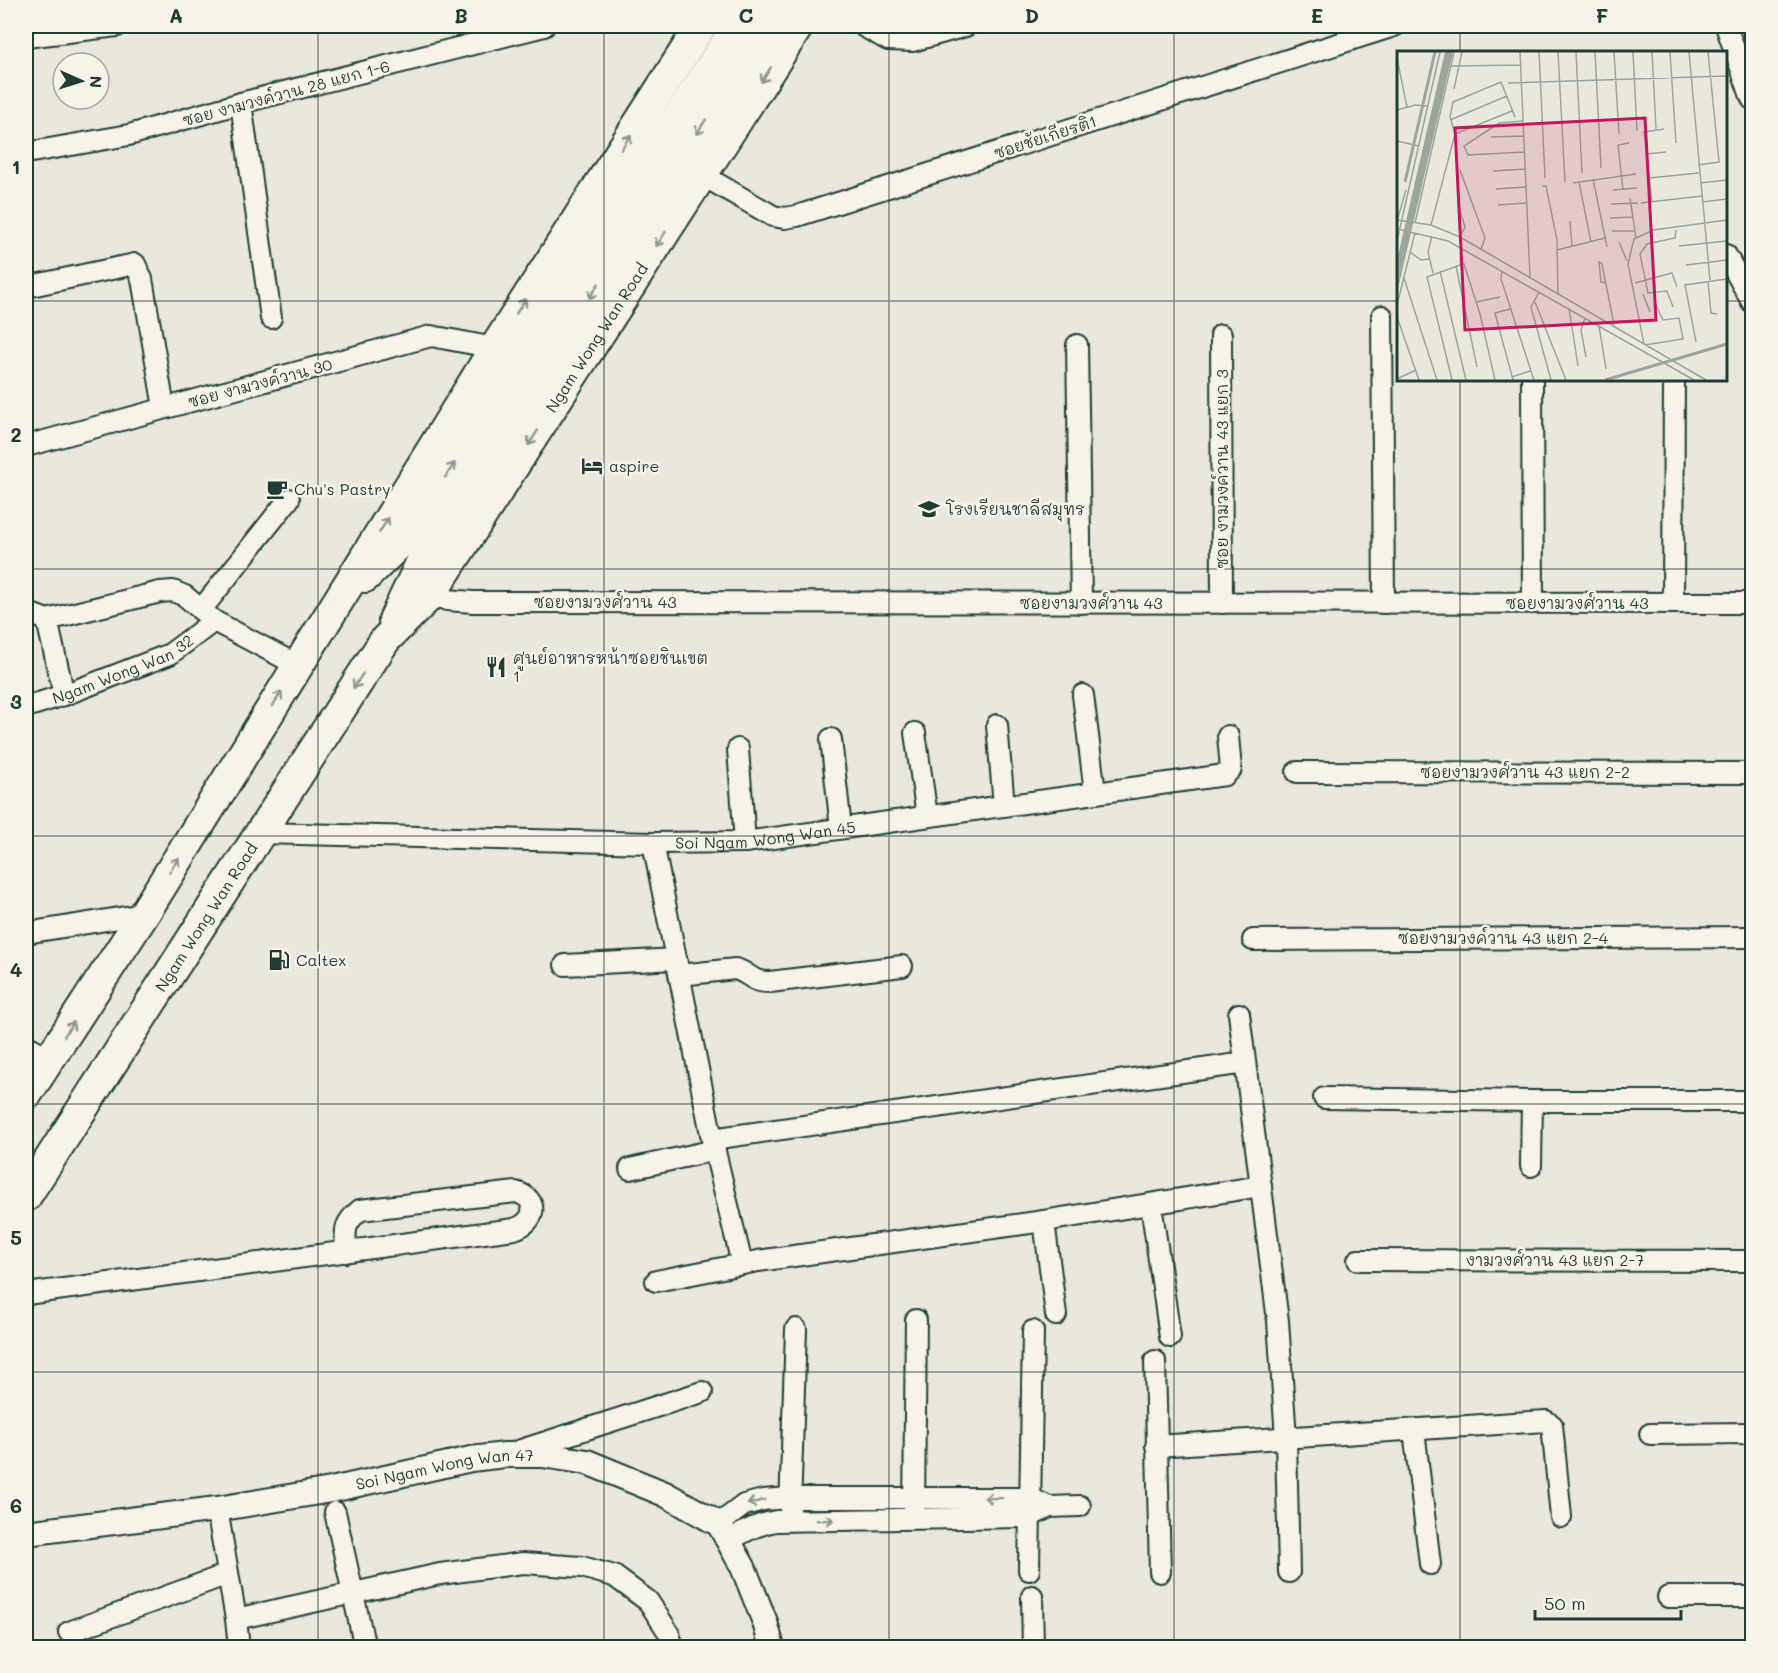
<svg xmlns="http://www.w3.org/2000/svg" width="1778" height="1673" viewBox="0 0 1778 1673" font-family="Mali,'Playpen Sans Thai',sans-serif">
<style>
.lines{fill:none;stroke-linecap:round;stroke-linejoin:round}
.minor-casing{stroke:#1f3d34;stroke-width:24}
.tertiary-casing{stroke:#1f3d34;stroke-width:28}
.primary-casing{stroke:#1f3d34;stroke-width:34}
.minor{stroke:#f7f3e8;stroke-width:20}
.tertiary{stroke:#f7f3e8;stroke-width:24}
.primary{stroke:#f7f3e8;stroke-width:30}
.oneway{stroke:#8b988e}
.grid{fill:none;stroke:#1f3d34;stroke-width:1.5;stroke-opacity:0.55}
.labels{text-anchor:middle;stroke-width:5;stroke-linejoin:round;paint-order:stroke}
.street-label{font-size:16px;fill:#1f3d34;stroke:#f7f3e8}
.poi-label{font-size:16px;fill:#1f3d34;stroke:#f7f3e8;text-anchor:start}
.inset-river{fill:none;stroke:#9ca69c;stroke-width:3}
.inset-road{fill:none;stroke:#99a499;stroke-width:1.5}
.view{fill:#c2185b;fill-opacity:0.15;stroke:#c2185b;stroke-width:3}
.inset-edge{fill:none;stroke:#1f3d34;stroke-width:3}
.neatline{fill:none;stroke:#1f3d34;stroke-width:2}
.grid-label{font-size:20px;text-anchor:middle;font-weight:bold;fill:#1f3d34}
</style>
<rect width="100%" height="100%" fill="#eae8dd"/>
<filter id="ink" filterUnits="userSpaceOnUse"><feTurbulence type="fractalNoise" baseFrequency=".0167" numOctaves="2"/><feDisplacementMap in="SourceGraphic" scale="12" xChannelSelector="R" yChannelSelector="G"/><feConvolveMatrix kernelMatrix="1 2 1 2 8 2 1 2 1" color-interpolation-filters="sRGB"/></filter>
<g filter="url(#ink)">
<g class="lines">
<defs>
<g id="minor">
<path d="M 863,26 L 888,40 L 913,41 L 966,26"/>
<path d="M 1726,26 L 1752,99"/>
<path d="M 26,37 L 117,26"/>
<path d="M 241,103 L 271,318"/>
<path d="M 26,153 L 129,135 L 241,103 L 544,26"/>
<path d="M 702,175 L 773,216 L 784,218 L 797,216 L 1394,26"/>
<path d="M 1726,255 L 1752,302"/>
<path d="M 26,287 L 135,264 L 142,279 L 164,408"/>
<path d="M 1382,316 L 1384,603"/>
<path d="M 1221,335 L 1222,603"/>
<path d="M 1077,345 L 1081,603"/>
<path d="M 1532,380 L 1533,603"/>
<path d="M 26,446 L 431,336 L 495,348"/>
<path d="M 431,594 L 447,600 L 473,602 L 1752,603"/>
<path d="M 1673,603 L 1674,380"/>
<path d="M 201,610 L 289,499"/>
<path d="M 26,612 L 47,620 L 160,592 L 173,591 L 185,596 L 214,621 L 297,665"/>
<path d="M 47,620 L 64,695"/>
<path d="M 1083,695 L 1095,793"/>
<path id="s1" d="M 26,707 L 64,695 L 170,654 L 214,621"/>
<path d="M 997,725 L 1004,806"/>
<path d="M 915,733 L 927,816"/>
<path d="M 831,739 L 841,828"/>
<path d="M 738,749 L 745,842"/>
<path d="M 1297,772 L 1752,773"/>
<path id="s2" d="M 260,833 L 653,843 L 745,842 L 1225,775 L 1231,769 L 1228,736"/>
<path d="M 653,843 L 712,1139 L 742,1264"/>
<path d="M 26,933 L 144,914"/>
<path d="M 1253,940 L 1752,937"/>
<path d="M 565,965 L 676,959"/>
<path d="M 680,975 L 735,969 C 751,973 749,982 770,982 L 902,966"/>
<path d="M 1239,1014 L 1278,1321 L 1286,1438 L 1289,1572"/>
<path d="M 26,1045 L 49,1058"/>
<path d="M 1324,1098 L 1532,1101 L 1752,1101"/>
<path d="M 712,1139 L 1245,1063"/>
<path d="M 1531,1166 L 1532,1101"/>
<path d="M 630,1169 L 715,1150"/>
<path d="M 1151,1204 L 1170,1337"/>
<path d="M 1044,1221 L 1056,1315"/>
<path d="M 1358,1260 L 1752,1261"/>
<path d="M 656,1281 L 758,1261 L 1044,1221 L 1261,1186"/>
<path d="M 26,1294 L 514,1229 C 536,1223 540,1199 516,1192 L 360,1210 C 343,1224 345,1231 346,1252"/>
<path d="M 1155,1361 L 1160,1572"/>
<path d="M 1414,1430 L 1430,1564"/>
<path d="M 1650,1434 L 1752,1433"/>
<path d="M 1156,1446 L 1546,1421 L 1552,1425 L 1561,1517"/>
<path d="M 518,1451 L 702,1392"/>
<path d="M 217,1509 L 236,1619"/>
<path d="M 790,1509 L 796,1329"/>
<path d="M 914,1509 L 916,1320"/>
<path d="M 335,1512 L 365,1648"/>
<path d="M 719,1524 L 744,1505 L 763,1500 L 790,1498 L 1030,1498 L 1049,1507"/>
<path d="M 729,1541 C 745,1531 758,1524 776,1521 L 1029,1517 L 1049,1507 L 1080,1506"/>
<path d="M 1029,1570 L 1033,1331"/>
<path d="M 1032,1596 L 1033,1648"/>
<path d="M 1668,1597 L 1752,1597"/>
<path d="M 69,1632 L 228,1574"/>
<path d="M 239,1648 L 236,1619 L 440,1574 L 523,1563 L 582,1567 L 614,1576 L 648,1601 L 669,1633 L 673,1648"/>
</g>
<g id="tertiary">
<path id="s3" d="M 26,1533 L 217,1509 L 331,1490 L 471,1459 L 505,1455 L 543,1455 L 587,1462 L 665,1494 L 719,1524 L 743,1567 L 765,1622 L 772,1648"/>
</g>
<g id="primary">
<path d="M 365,577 L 406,537 L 737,26"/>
<path d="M 394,620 L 430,544 L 767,26"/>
<path d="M 26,1095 L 144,914 L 495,348 L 701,26"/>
<path id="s4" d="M 26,1196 L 385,640 L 431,594 L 798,26"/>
</g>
</defs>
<!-- minor casing -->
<use href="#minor" class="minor-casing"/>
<!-- tertiary casing -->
<use href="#tertiary" class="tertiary-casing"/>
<!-- primary casing -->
<use href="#primary" class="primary-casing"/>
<!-- minor -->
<use href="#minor" class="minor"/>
<!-- tertiary -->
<use href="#tertiary" class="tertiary"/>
<!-- primary -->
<use href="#primary" class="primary"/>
</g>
<!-- one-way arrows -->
<defs><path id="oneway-shaft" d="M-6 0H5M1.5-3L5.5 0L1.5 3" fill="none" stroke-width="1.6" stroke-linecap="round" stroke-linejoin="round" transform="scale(1.5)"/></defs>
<g class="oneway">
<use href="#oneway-shaft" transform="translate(766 75) rotate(122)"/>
<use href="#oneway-shaft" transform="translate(701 127) rotate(123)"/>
<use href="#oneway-shaft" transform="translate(626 142) rotate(-57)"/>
<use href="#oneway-shaft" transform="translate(661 239) rotate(123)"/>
<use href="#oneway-shaft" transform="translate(594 291) rotate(123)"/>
<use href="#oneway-shaft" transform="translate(521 306) rotate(-57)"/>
<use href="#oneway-shaft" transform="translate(533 438) rotate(123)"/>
<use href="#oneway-shaft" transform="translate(450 470) rotate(-57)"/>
<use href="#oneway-shaft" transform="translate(384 525) rotate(-58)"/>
<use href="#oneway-shaft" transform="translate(358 681) rotate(123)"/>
<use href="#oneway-shaft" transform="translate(277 699) rotate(-58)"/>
<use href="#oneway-shaft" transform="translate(174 865) rotate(-58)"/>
<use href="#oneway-shaft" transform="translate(69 1029) rotate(-57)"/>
<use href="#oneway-shaft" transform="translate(993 1498) rotate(-179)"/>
<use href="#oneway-shaft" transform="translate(756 1502) rotate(166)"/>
<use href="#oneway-shaft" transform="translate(825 1520) rotate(-1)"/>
</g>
</g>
<!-- grid -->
<path class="grid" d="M 318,26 L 318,1648M 604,26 L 604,1648M 889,26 L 889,1648M 1174,26 L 1174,1648M 1460,26 L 1460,52M 26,301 L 1398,301M 1726,301 L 1752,301M 1460,380 L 1460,1648M 26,569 L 1752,569M 26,836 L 1752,836M 26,1104 L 1752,1104M 26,1372 L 1752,1372"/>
<!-- icons -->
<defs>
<symbol id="hotel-bare" viewBox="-9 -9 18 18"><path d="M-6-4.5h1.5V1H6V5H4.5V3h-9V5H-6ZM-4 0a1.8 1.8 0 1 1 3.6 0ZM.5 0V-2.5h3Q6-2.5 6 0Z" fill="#1f3d34" stroke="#f7f3e8" stroke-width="2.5" paint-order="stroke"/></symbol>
<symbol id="cafe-bare" viewBox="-9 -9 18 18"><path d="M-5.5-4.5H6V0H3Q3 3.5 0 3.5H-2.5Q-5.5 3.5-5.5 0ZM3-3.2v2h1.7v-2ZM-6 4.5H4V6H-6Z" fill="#1f3d34" stroke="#f7f3e8" stroke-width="2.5" paint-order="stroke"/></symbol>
<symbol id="school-bare" viewBox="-9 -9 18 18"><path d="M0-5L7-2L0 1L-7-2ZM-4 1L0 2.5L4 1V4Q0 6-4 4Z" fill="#1f3d34" stroke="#f7f3e8" stroke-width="2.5" paint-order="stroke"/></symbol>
<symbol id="restaurant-bare" viewBox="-9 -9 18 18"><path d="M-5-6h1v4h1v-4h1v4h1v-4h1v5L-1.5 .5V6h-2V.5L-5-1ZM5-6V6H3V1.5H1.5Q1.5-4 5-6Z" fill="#1f3d34" stroke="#f7f3e8" stroke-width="2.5" paint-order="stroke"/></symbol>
<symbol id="fuel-bare" viewBox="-9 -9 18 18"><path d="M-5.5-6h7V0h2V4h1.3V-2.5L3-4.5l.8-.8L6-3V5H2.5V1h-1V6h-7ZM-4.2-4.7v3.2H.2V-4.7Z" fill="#1f3d34" stroke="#f7f3e8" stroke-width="2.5" paint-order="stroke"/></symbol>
</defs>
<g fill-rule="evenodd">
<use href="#hotel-bare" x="577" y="451" width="30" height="30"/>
<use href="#cafe-bare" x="262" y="474" width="30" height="30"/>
<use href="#school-bare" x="914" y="494" width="30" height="30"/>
<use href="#restaurant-bare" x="481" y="652" width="30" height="30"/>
<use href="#fuel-bare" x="264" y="945" width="30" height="30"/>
</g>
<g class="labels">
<!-- street labels -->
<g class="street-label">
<text transform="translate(286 93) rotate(-15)" y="6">ซอย งามวงค์วาน 28 แยก 1-6</text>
<text transform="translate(1045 137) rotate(-18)" y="6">ซอยชัยเกียรติ1</text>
<text dy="6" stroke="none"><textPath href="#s4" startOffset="1032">Ngam Wong Wan Road</textPath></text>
<text transform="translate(260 383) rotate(-15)" y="6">ซอย งามวงค์วาน 30</text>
<text transform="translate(1222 469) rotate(-90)" y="6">ซอย งามวงค์วาน 43 แยก 3</text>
<text x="605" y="608">ซอยงามวงศ์วาน 43</text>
<text x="1091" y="609">ซอยงามวงศ์วาน 43</text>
<text x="1577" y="609">ซอยงามวงศ์วาน 43</text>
<text dy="6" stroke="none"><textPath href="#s1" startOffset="104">Ngam Wong Wan 32</textPath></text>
<text x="1525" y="778">ซอยงามวงศ์วาน 43 แยก 2-2</text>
<text dy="6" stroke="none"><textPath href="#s2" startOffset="506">Soi Ngam Wong Wan 45</textPath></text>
<text dy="6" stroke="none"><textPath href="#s4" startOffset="332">Ngam Wong Wan Road</textPath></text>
<text x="1503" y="944">ซอยงามวงค์วาน 43 แยก 2-4</text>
<text x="1555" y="1266">งามวงศ์วาน 43 แยก 2-7</text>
<text dy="6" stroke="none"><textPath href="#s3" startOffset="424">Soi Ngam Wong Wan 47</textPath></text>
</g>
<!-- poi labels -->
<g class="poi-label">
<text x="609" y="472">aspire</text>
<text x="294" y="495">Chu's Pastry</text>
<text x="946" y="515">โรงเรียนชาลีสมุทร</text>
<text x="513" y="664">ศูนย์อาหารหน้าซอยชินเขต<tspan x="513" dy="18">1</tspan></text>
<text x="296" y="966">Caltex</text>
</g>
</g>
<!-- overview -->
<g transform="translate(1397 51)">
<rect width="330" height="330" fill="#eae8dd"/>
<path d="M 48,1 L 56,1 L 0,242 L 0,209 Z" fill="#9ca69c"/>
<path class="inset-river" d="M 8,131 L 38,1M 208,329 L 330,293"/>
<path class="inset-road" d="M 123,1 L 133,226M 142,1 L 148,127M 161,1 L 168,131M 179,1 L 185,122M 198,1 L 204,117M 217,1 L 222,83M 236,1 L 240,80M 255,1 L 259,78M 273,1 L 279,92M 292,1 L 313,229M 0,7 L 10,56M 53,15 L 123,14M 111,32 L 330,25M 57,38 L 65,1M 0,59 L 18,54 L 31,55M 53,69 L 110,45M 126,70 L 102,72 L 67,95 L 71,104 L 128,101M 58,83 L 53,66 L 56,51 L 104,31 L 118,66M 58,83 L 115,60M 94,86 L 127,85M 0,90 L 22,95M 249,103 L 269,101M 301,114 L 322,111 L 311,1M 63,119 L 88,187 L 84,198M 96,120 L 129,118M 252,127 L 302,122M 196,128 L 210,196M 182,131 L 194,191M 176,132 L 239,123M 303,132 L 330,129M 145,135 L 149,135 L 160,189 L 161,244M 99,138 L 130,136M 216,139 L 240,137M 226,139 L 221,94 L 232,92M 233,147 L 239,187M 255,151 L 247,81 L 267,78M 305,151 L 330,148M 244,152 L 305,145M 214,153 L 241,152M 101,154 L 130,152M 63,160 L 68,176 L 63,186M 213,167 L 236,166M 0,169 L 34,174 L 63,186 L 309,329M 0,170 L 9,139M 173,170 L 175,196M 18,172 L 57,1M 34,174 L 58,83M 0,178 L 51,190 L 297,329M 215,180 L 237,180M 35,185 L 31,201 L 36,222M 0,190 L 43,1M 222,191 L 230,210M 282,195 L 330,190M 64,198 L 63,214 L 67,213 L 83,263 L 98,329M 160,199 L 208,187M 13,201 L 24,209 L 32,208M 289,214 L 330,209M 59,215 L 80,316M 43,220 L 69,329M 105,220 L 104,228 L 137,329M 7,227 L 40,329M 311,230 L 314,262 L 320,263M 209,232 L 204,231 L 202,211 L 205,213 L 217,274M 238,232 L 275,222 L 280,236M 142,241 L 134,256 L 154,329M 246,243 L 253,261M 79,251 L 103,246M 138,251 L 169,329M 0,254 L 18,182M 276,256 L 270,240 L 251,242 L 243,203 L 250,193 L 278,187 L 279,179M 172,257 L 181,315M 113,258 L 98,262 L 116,329M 0,266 L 22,329M 188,267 L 184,279 L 189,306M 202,275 L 209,318M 299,291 L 288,234 L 330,228M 247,293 L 231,213 L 237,188 L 256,179 L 330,169M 248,294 L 286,288 L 282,267 L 266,269 L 258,252M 115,326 L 133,320M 0,328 L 19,319M 55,329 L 30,226 L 63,214"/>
<path class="view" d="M 248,67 L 259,269 L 68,279 L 58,77 Z"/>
<rect width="330" height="330" class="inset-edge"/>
</g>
<!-- margin -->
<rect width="1778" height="1673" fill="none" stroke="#f7f3e8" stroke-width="66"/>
<!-- north arrow -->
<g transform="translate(81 81) rotate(93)"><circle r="28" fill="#f7f3e8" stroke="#a1aaa0" stroke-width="1.5"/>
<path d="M0-4.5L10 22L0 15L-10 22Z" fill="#1f3d34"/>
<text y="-9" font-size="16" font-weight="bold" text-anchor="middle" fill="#1f3d34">N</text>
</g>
<!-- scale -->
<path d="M1535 1610v9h146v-9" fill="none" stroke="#1f3d34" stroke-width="3"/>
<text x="1544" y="1610" font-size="18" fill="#1f3d34" stroke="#f7f3e8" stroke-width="4.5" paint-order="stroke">50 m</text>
<rect x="33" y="33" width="1712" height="1607" class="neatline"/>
<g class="grid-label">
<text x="176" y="23">A</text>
<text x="461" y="23">B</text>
<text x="746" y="23">C</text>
<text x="1032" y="23">D</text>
<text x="1317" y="23">E</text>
<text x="1602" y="23">F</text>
<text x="16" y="174">1</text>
<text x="16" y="442">2</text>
<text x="16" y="709">3</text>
<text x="16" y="977">4</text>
<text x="16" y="1245">5</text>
<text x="16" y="1513">6</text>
</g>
</svg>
